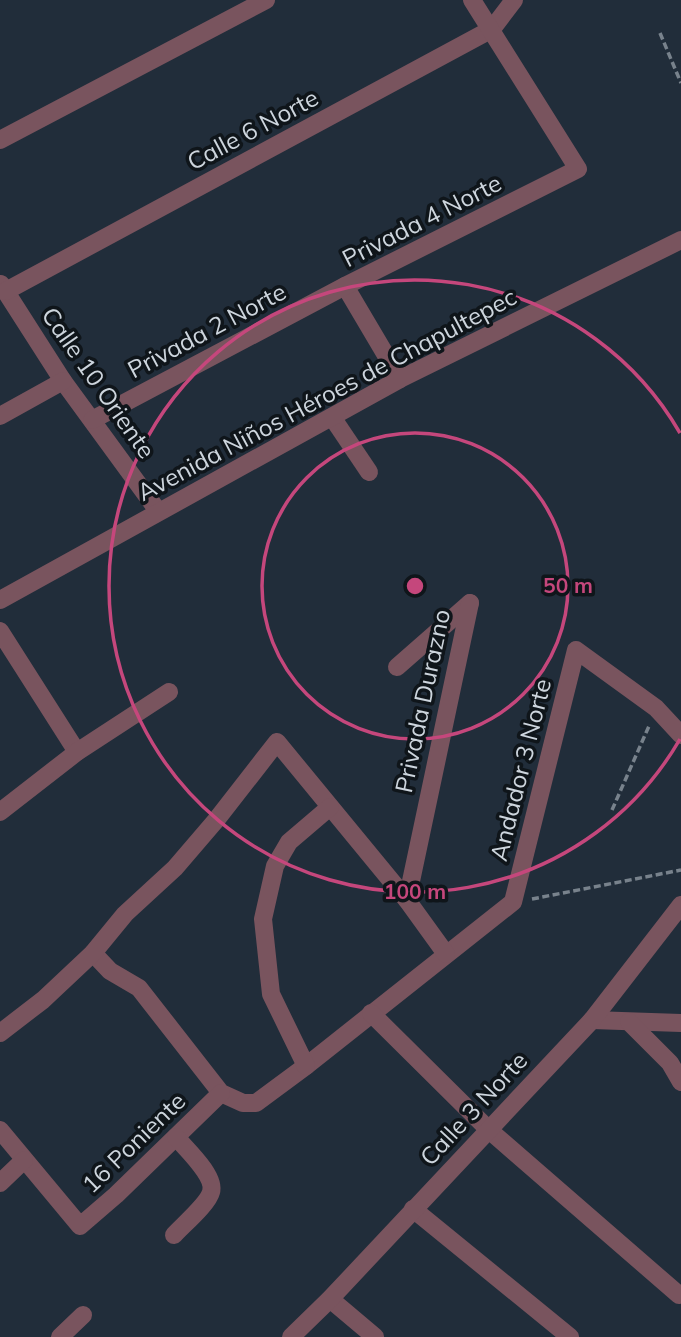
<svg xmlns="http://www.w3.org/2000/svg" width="681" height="1337" viewBox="0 0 681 1337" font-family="Mulish,sans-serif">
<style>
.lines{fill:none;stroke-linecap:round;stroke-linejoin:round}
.path{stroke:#78828c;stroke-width:3.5;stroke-dasharray:7 3.5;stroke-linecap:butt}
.street{stroke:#79545e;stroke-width:18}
.ring{fill:none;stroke:#c5477c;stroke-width:3.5}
.labels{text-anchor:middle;stroke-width:7;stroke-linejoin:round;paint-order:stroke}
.street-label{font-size:24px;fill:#cdd5dd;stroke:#0f151a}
.centre{fill:#c5477c;stroke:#0f151a;stroke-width:3.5}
.ring-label{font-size:21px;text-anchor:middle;font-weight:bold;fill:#c5477c;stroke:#0f151a;stroke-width:7;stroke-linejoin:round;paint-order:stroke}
</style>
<rect width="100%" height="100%" fill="#212d3a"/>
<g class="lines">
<!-- path -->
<g class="path">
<path d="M 660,33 L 681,83"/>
<path d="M 612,810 L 649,726"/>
<path d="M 532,899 L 681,870"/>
</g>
<!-- street -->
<g class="street">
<path d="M 0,140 L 266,0"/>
<path d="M 1,284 L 63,381 L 158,511"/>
<path d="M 345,286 L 400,379"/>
<path d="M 6,291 L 492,29 L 514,0"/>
<path d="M 0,416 L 63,381"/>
<path d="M 332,417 L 369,472"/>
<path d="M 92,420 L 345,286 L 578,169 L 472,0"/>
<path d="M 0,600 L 400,379 L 681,240"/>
<path d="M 0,631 L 77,752"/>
<path d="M 397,667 L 470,603"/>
<path d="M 0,812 L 77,752 L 169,692"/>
<path d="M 407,900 L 470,603"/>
<path d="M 93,953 L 110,971 L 139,988 L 221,1093 L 243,1103 L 256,1103 L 306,1066 L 513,902 L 576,650 L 656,708 L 681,735"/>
<path d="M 371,1013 L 489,1130 L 679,1295"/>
<path d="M 592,1020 L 681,1023"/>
<path d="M 629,1022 L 670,1063 L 681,1082"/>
<path d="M 0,1033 L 43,1000 L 93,953 L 125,914 L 175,868 L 217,819 L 277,742 L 407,900 L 446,954"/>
<path d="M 306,1066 L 271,994 L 263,919 L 275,866 L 289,842 L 330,807"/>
<path d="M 0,1130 L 80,1226 L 116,1195 L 221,1093"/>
<path d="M 0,1183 L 24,1160"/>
<path d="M 413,1209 L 570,1337"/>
<path d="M 174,1235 C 183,1225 208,1204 211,1192 C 216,1176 186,1149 176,1137"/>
<path d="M 330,1299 L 375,1337"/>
<path d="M 60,1337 L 83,1315"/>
<path d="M 291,1337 L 330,1299 L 592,1020 L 681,905"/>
</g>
</g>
<!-- distance rings -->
<g class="ring">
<circle cx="415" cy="586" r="153"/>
<path d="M680 739A306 306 0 1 1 680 433"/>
</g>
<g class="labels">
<!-- street labels -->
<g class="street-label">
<text transform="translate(253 130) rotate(-28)" y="8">Calle 6 Norte</text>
<text transform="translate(422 221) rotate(-27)" y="8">Privada 4 Norte</text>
<text transform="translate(207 331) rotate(-28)" y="8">Privada 2 Norte</text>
<text transform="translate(98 383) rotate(55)" y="8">Calle 10 Oriente</text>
<text transform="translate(327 395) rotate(-28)" y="8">Avenida Niños Héroes de Chapultepec</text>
<text transform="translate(423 701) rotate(-78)" y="8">Privada Durazno</text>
<text transform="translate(521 770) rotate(-76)" y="8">Andador 3 Norte</text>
<text transform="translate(474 1109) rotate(-47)" y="8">Calle 3 Norte</text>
<text transform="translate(134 1143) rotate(-44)" y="8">16 Poniente</text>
</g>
</g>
<circle cx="415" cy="586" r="10" class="centre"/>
<g class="ring-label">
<text x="568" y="593">50 m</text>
<text x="415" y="899">100 m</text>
</g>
</svg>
